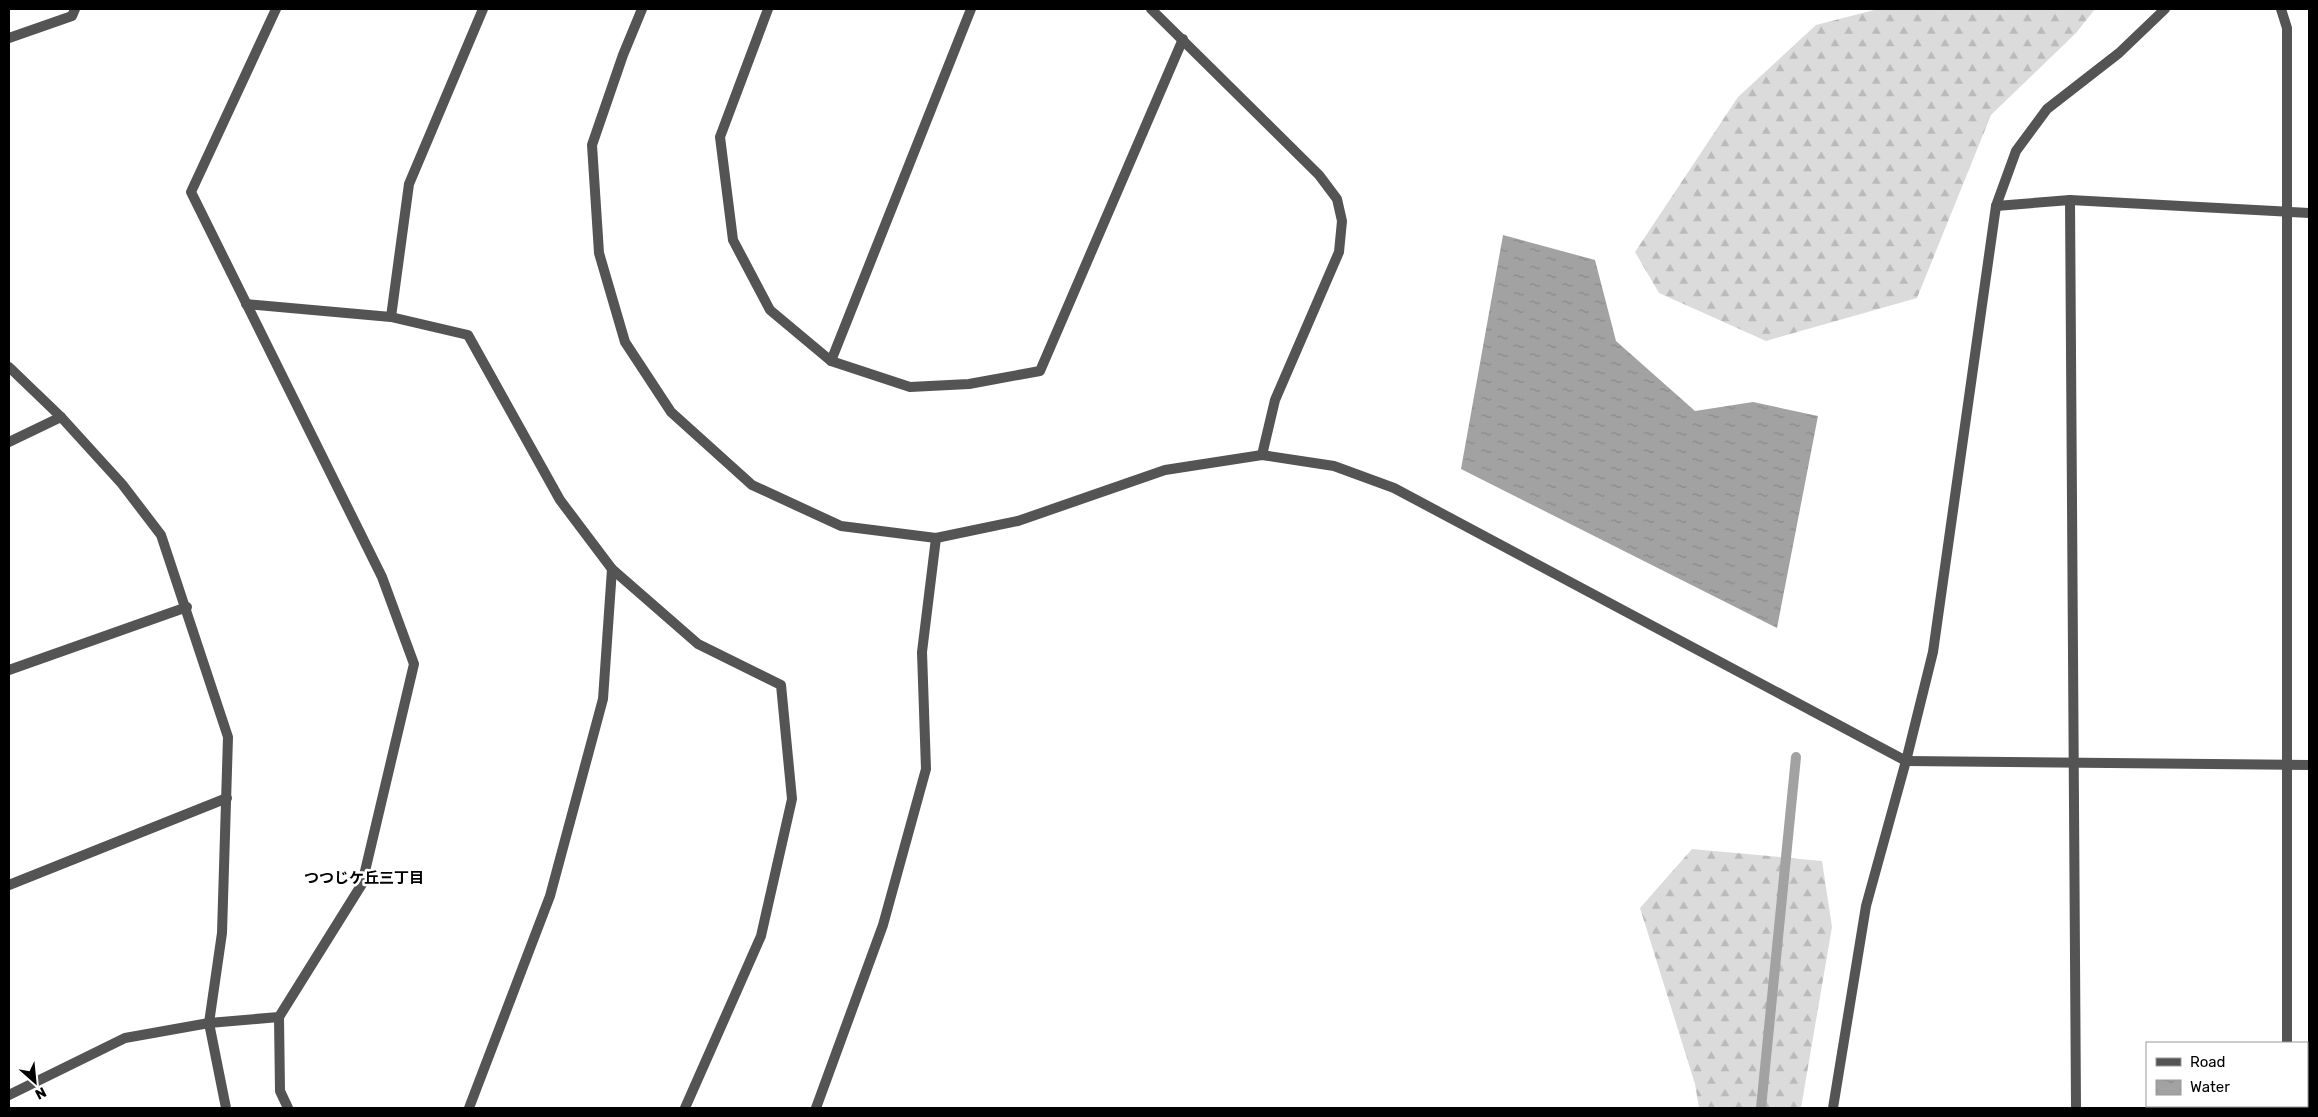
<svg xmlns="http://www.w3.org/2000/svg" width="2318" height="1117" viewBox="0 0 2318 1117" font-family="Rubik,'Noto Sans JP',sans-serif">
<style>
.forest{fill:url(#forest-firs)}
.water{fill:url(#water-ripples)}
.lines{fill:none;stroke-linecap:round;stroke-linejoin:round}
.stream{stroke:#a2a2a2;stroke-width:10}
.minor{stroke:#545454;stroke-width:10}
.tertiary{stroke:#545454;stroke-width:10}
.labels{text-anchor:middle;stroke-width:5;stroke-linejoin:round;paint-order:stroke}
.neighbourhood-label{font-size:15px;font-weight:bold;fill:#000;stroke:#fff}
</style>
<defs>
<pattern id="forest-firs" width="22" height="20" patternUnits="userSpaceOnUse" patternTransform="scale(1.25)"><rect width="22" height="20" fill="#dbdbdb"/><path d="M5 1l3.5 6h-7zM16 11l3.5 6h-7z" fill="#bababa"/></pattern>
<pattern id="water-ripples" width="26" height="14" patternUnits="userSpaceOnUse" patternTransform="scale(1.25)"><rect width="26" height="14" fill="#a2a2a2"/><path d="M2 4q2-2 4 0t4 0M15 11q2-2 4 0t4 0" fill="none" stroke="#8a8a8a"/></pattern>
</defs>
<rect width="100%" height="100%" fill="#fff"/>
<!-- forest -->
<g class="forest">
<path d="M 1878,9 L 2095,9 L 2076,33 L 1991,115 L 1917,298 L 1766,341 L 1659,293 L 1635,252 L 1738,97 L 1816,25 Z"/>
<path d="M 1692,849 L 1822,861 L 1832,927 L 1801,1108 L 1699,1108 L 1695,1084 L 1640,908 Z"/>
</g>
<!-- water -->
<path class="water" d="M 1503,235 L 1595,260 L 1616,341 L 1695,411 L 1753,402 L 1818,416 L 1777,628 L 1461,469 Z"/>
<g class="lines">
<!-- stream -->
<path class="stream" d="M 1761,1108 L 1796,757"/>
<!-- minor -->
<g class="minor">
<path d="M 276,9 L 191,192 L 382,577 L 414,664 L 362,884 L 279,1017 L 280,1091 L 288,1108"/>
<path d="M 768,9 L 720,137 L 733,240 L 770,310 L 831,361 L 910,387 L 969,384 L 1040,371 L 1183,39"/>
<path d="M 1151,9 L 1319,175 L 1337,199 L 1342,221 L 1339,252 L 1275,400 L 1262,455"/>
<path d="M 2281,9 L 2287,28 L 2287,1043"/>
<path d="M 9,38 L 72,16 L 75,9"/>
<path d="M 2070,200 L 2076,1108"/>
<path d="M 1996,206 L 2070,200 L 2309,213"/>
<path d="M 246,304 L 391,317 L 468,335 L 560,500 L 612,569 L 698,644 L 781,685 L 792,799 L 761,936 L 685,1108"/>
<path d="M 391,317 L 409,184 L 483,9"/>
<path d="M 831,361 L 971,9"/>
<path d="M 9,367 L 61,417 L 122,484 L 161,535 L 228,737 L 222,933 L 209,1023 L 226,1108"/>
<path d="M 9,442 L 61,417"/>
<path d="M 9,670 L 187,607"/>
<path d="M 1906,761 L 2309,765"/>
<path d="M 9,885 L 227,798"/>
<path d="M 9,1095 L 125,1038 L 209,1023 L 279,1017"/>
<path d="M 2288,1106 L 2288,1108"/>
<path d="M 469,1108 L 550,896 L 603,699 L 612,569"/>
<path d="M 816,1108 L 883,925 L 926,769 L 922,652 L 936,538"/>
</g>
<!-- tertiary -->
<g class="tertiary">
<path d="M 642,9 L 623,55 L 592,145 L 599,253 L 625,342 L 671,412 L 752,485 L 841,526 L 936,538 L 1018,521 L 1165,470 L 1262,455 L 1334,466 L 1394,488 L 1906,761"/>
<path d="M 1833,1108 L 1866,906 L 1906,761 L 1933,652 L 1996,206 L 2016,151 L 2047,109 L 2119,53 L 2165,9"/>
</g>
</g>
<g class="labels">
<!-- neighbourhood labels -->
<g class="neighbourhood-label">
<text x="364" y="883">つつじケ丘三丁目</text>
</g>
</g>
<!-- border -->
<rect width="2318" height="1117" fill="none" stroke="#000000" stroke-width="20"/>
<!-- legend -->
<rect x="2146" y="1042" width="162" height="65" fill="#ffffff" stroke="#999999"/>
<rect x="2156" y="1058" width="25" height="8" fill="#545454" stroke="#999999"/>
<text x="2190" y="1067" font-size="15" fill="#000000">Road</text>
<rect x="2156" y="1080" width="25" height="15" fill="url(#water-ripples)" stroke="#999999"/>
<text x="2190" y="1092" font-size="15" fill="#000000">Water</text>
<!-- north arrow -->
<g transform="translate(35 1082) rotate(153)" stroke="#ffffff" stroke-width="4" paint-order="stroke">
<path d="M0-4L9 19L0 12L-9 19Z" fill="#000000"/>
<text y="-8" font-size="14" font-weight="bold" text-anchor="middle" fill="#000000">N</text>
</g>
</svg>
